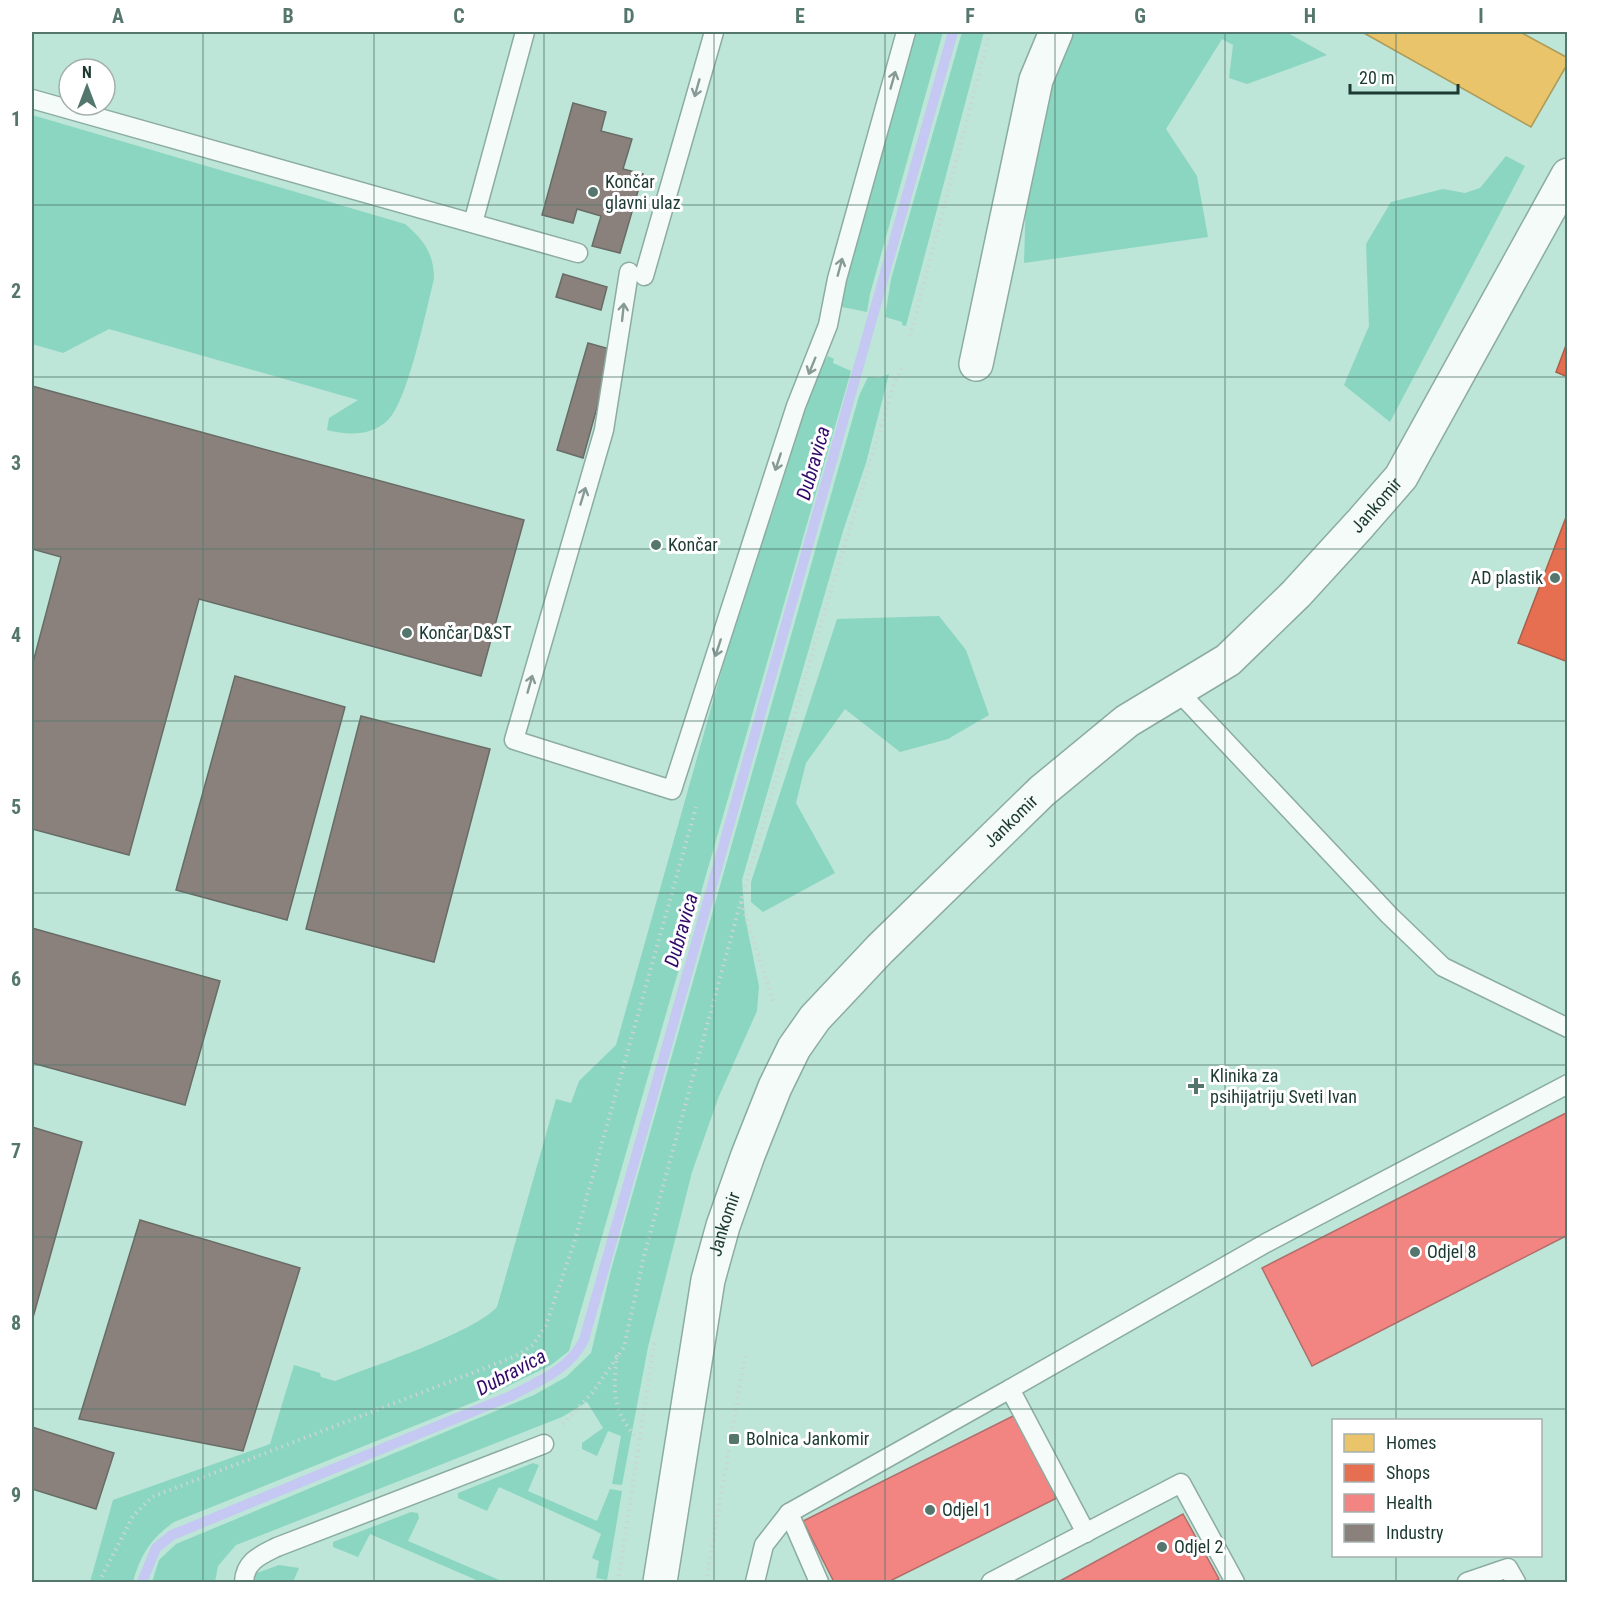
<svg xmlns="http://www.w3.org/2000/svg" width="1599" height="1614" viewBox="0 0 1599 1614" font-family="'Roboto Condensed',sans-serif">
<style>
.green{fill:#8bd6c0}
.homes{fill:#e9c46a;stroke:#ac9b59;stroke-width:1.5}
.shops{fill:#e76f51;stroke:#aa5f48;stroke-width:1.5}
.health{fill:#f28482;stroke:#b26e6a;stroke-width:1.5}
.industry{fill:#8a817c;stroke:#696c66;stroke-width:1.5}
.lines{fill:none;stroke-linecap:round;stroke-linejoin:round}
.stream{stroke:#c5c8f3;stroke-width:10}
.lane-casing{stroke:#8caca2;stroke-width:21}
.street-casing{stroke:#8caca2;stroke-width:36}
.secondary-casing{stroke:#8caca2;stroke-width:36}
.path{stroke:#c9d6d1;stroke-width:4;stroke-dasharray:1.5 4.5;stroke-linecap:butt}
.lane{stroke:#f5fbf9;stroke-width:18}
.street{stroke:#f5fbf9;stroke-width:33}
.secondary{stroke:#f5fbf9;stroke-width:33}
.oneway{stroke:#889a96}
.grid{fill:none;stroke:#54766c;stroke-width:1.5;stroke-opacity:0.55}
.poi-dot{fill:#54766c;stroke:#fff;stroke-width:2}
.labels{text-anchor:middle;stroke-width:6;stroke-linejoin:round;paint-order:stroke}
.poi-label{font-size:18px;fill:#1c3a32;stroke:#fff;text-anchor:start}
.street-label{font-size:18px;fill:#1c3a32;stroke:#fff}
.water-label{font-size:20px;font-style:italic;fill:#320a6b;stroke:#fff}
.neatline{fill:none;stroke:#54766c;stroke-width:2}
.grid-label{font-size:20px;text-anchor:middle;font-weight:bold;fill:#54766c}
</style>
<rect width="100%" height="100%" fill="#bde5d8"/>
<!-- green -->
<g class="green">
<path d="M 916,32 L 943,32 L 870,294 L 867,312 L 842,307 L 840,300 Z"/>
<path d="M 962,32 L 984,32 L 906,326 L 902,325 L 902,322 L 885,317 L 891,279 Z"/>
<path d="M 1074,32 L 1286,32 L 1327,55 L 1247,84 L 1229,78 L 1233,45 L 1222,39 L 1166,129 L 1197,176 L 1208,237 L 1024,263 L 1027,159 L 1055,64 Z"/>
<path d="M 32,115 L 405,224 C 424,240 434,254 434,279 C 426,310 408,401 388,420 C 370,437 348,435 327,430 L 329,418 L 358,400 L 109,329 L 63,353 L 32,344 Z"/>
<path d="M 1506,156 L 1525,166 L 1390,422 L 1344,385 L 1369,326 L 1366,244 L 1391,202 L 1443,189 L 1465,193 L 1480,188 Z"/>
<path d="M 828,356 L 834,359 L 833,363 L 851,371 L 569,1351 L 551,1365 L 479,1400 L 174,1522 C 151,1538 140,1556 133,1582 L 90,1582 L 113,1500 L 270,1444 L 294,1365 L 320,1373 L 321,1377 L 335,1381 C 371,1367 475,1332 497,1307 L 556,1099 L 571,1103 L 579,1081 L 616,1045 L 765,517 L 771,518 L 817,372 Z"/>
<path d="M 889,374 L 866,463 L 843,531 L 742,880 L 745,917 L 759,986 L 757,1011 L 719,1096 L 692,1172 L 648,1347 L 622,1485 L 612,1484 L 621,1436 L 608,1431 L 597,1456 L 582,1449 L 582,1443 L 603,1428 L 587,1402 L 562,1417 L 236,1545 L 218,1566 L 215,1582 L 152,1582 L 159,1560 L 176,1544 L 534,1395 L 566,1377 L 591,1353 L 611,1270 L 859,396 L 868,377 L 880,378 Z"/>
<path d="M 939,616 L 966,650 L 989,715 L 948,739 L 900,752 L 845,709 L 806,763 L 796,803 L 835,873 L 763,912 L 751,902 L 751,882 L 837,619 Z"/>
<path d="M 533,1463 L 539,1465 L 528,1491 L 597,1521 L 610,1489 L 622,1491 L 607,1580 L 596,1578 L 599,1561 L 592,1558 L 601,1534 L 594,1530 L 499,1487 L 487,1511 L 458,1498 L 458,1493 Z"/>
<path d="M 411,1512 L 418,1513 L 419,1518 L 408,1541 L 504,1582 L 481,1582 L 370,1534 L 358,1557 L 333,1547 L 333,1542 Z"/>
<path d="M 279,1565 L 299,1568 L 293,1582 L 250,1582 L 251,1575 Z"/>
</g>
<!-- homes -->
<path class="homes" d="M 1362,32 L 1520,32 L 1568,58 L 1568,63 L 1531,127 Z"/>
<!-- shops -->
<g class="shops">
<path d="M 1568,340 L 1568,377 L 1556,372 Z"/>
<path d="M 1568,512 L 1568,662 L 1518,643 Z"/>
</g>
<!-- health -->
<g class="health">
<path d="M 1568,1112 L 1568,1235 L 1312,1366 L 1262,1268 Z"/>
<path d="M 1015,1415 L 1057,1498 L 888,1582 L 834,1582 L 803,1521 Z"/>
<path d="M 1183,1514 L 1219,1579 L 1213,1582 L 1058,1582 Z"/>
</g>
<!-- industry -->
<g class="industry">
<path d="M 573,103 L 606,112 L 601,131 L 632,139 L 623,169 L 643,174 L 620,253 L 592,246 L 601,216 L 577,209 L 573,223 L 542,215 Z"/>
<path d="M 563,274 L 607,287 L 601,310 L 556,297 Z"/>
<path d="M 588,343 L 613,350 L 583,458 L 557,450 Z"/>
<path d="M 32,386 L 524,520 L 481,676 L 199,599 L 129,855 L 32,829 L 32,666 L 61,557 L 32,549 Z"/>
<path d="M 235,676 L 345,707 L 287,920 L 176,890 Z"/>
<path d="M 361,716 L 490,749 L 434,962 L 306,929 Z"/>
<path d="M 32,928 L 220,981 L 185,1105 L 32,1063 Z"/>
<path d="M 32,1127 L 82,1142 L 32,1321 Z"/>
<path d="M 140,1220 L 300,1268 L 243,1451 L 79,1419 Z"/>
<path d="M 32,1427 L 114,1453 L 96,1509 L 32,1489 Z"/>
</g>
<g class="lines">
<!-- stream -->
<path class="stream" d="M 142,1582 L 156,1548 L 172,1535 L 511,1396 C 540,1380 568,1371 584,1340 L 953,32"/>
<defs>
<g id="lane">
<path d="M 32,99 L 578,253"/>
<path d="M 473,223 L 525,32"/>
<path d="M 629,272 L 604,430 L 514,740 L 672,790 L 796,406 L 828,325 L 837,279 L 906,32"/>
<path d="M 644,276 L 714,32"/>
<path d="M 1178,691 L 1389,915 L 1443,967 L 1568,1028"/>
<path d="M 1010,1389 L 1266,1243 L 1568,1084"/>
<path d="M 789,1513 L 819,1582"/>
<path d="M 244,1582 C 245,1561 261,1555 277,1547 L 544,1444"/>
<path d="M 755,1582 L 764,1545 L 789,1513 L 1010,1389 L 1086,1533"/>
<path d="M 991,1582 L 1181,1483 L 1235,1582"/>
<path d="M 1467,1582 L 1508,1568 L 1516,1582"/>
</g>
<path id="street" d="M 976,364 L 1036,80 L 1056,32"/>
<g id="secondary">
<path id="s1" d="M 660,1582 L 708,1280 L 723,1226 L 748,1155 L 775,1087 L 794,1048 L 815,1018 L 880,949 L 1042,791 L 1127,721 L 1228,660 L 1296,594 L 1360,524 L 1401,477 L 1568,175"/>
</g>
</defs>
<!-- lane casing -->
<use href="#lane" class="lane-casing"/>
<!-- street casing -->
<use href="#street" class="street-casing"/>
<!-- secondary casing -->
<use href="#secondary" class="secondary-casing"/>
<!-- path -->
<g class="path">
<path d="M 910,336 L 990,32"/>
<path d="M 773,1001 L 741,901 L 821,623 L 894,384 L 902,367"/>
<path d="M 617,1355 C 613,1391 612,1412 638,1439"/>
<path d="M 563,1424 L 593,1392 L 624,1347 L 644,1256 L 741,901"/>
<path d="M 99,1582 L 133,1516 L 152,1497 L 516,1356 L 533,1345 L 546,1325 L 574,1243 L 696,807"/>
<path d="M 618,1582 L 655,1339"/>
<path d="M 706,1582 L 745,1356"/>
</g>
<!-- lane -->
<use href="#lane" class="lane"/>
<!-- street -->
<use href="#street" class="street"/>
<!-- secondary -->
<use href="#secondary" class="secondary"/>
</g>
<!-- one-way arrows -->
<defs><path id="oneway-shaft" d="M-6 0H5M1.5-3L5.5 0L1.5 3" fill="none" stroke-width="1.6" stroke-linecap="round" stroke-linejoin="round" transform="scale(1.5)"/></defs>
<g class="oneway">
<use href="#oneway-shaft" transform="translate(893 80) rotate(-74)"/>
<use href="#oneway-shaft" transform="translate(697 88) rotate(106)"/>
<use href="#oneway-shaft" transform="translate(840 267) rotate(-75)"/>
<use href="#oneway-shaft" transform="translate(623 312) rotate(-84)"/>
<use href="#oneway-shaft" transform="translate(812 366) rotate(112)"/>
<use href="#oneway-shaft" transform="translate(778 462) rotate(108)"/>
<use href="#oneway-shaft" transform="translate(583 496) rotate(-73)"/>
<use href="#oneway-shaft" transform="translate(718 648) rotate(108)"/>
<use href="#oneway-shaft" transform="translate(530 684) rotate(-74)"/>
</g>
<!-- grid -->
<path class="grid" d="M 203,32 L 203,1582M 374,32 L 374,1582M 544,32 L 544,1582M 714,32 L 714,1582M 885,32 L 885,1582M 1055,32 L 1055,1582M 1225,32 L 1225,1582M 1396,32 L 1396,1420M 32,205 L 1568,205M 32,377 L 1568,377M 32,549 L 1568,549M 32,721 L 1568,721M 32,893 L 1568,893M 32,1065 L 1568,1065M 32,1237 L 1568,1237M 32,1409 L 1568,1409M 1396,1556 L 1396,1582"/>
<!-- markers -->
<g class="poi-dot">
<circle cx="593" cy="192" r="6"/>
<circle cx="656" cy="545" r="6"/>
<circle cx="1555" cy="578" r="6"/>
<circle cx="407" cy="633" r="6"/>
<path d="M1193 1077h6v6h6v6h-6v6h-6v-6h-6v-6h6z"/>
<circle cx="1415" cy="1252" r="6"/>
<rect x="728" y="1433" width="12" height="12" rx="3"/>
<circle cx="930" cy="1510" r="6"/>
<circle cx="1162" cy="1547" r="6"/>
</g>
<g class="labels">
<!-- poi labels -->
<g class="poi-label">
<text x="605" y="188">Končar<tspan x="605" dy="21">glavni ulaz</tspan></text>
<text x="668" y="551">Končar</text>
<text x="1543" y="584" text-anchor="end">AD plastik</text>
<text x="419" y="639">Končar D&amp;ST</text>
<text x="1210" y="1082">Klinika za<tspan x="1210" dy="21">psihijatriju Sveti Ivan</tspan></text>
<text x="1427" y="1258">Odjel 8</text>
<text x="746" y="1445">Bolnica Jankomir</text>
<text x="942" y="1516">Odjel 1</text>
<text x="1174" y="1553">Odjel 2</text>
</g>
<!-- street labels -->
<g class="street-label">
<text dy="6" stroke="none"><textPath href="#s1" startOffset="1354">Jankomir</textPath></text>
<text dy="6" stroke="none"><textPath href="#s1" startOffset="868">Jankomir</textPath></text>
<text dy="6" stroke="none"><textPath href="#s1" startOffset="364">Jankomir</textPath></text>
</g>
<!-- water labels -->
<g class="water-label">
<text transform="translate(813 463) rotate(-74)" y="7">Dubravica</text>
<text transform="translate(681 930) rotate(-74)" y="7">Dubravica</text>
<text transform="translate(511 1372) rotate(-28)" y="7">Dubravica</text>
</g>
</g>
<!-- border -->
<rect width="1599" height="1614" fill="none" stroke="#ffffff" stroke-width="66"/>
<!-- legend -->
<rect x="1332" y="1419" width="210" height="138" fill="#ffffff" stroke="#a4b0ad" stroke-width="1.5"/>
<rect x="1344" y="1434" width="30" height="18" fill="#e9c46a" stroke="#a4b0ad" stroke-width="1.5"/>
<text x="1386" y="1449" font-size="18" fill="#1c3a32">Homes</text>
<rect x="1344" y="1464" width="30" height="18" fill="#e76f51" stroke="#a4b0ad" stroke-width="1.5"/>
<text x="1386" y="1479" font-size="18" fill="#1c3a32">Shops</text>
<rect x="1344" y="1494" width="30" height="18" fill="#f28482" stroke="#a4b0ad" stroke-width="1.5"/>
<text x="1386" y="1509" font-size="18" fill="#1c3a32">Health</text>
<rect x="1344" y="1524" width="30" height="18" fill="#8a817c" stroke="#a4b0ad" stroke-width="1.5"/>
<text x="1386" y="1539" font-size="18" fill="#1c3a32">Industry</text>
<!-- north arrow -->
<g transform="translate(87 87)"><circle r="28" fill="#ffffff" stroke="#a4b0ad" stroke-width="1.5"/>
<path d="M0-4.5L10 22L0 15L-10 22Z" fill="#54766c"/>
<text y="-9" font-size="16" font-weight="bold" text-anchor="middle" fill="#1c3a32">N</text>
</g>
<!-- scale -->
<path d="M1350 84v9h108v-9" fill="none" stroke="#1c3a32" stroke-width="3"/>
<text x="1359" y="84" font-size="18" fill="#1c3a32" stroke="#ffffff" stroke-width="4.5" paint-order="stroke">20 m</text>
<rect x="33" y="33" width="1533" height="1548" class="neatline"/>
<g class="grid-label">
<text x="118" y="23">A</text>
<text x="288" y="23">B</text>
<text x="459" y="23">C</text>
<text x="629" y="23">D</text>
<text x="800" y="23">E</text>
<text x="970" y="23">F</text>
<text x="1140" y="23">G</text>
<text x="1310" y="23">H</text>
<text x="1481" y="23">I</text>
<text x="16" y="126">1</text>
<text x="16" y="298">2</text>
<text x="16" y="470">3</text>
<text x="16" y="642">4</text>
<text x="16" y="814">5</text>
<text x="16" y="986">6</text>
<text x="16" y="1158">7</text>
<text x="16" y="1330">8</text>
<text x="16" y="1502">9</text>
</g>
</svg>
